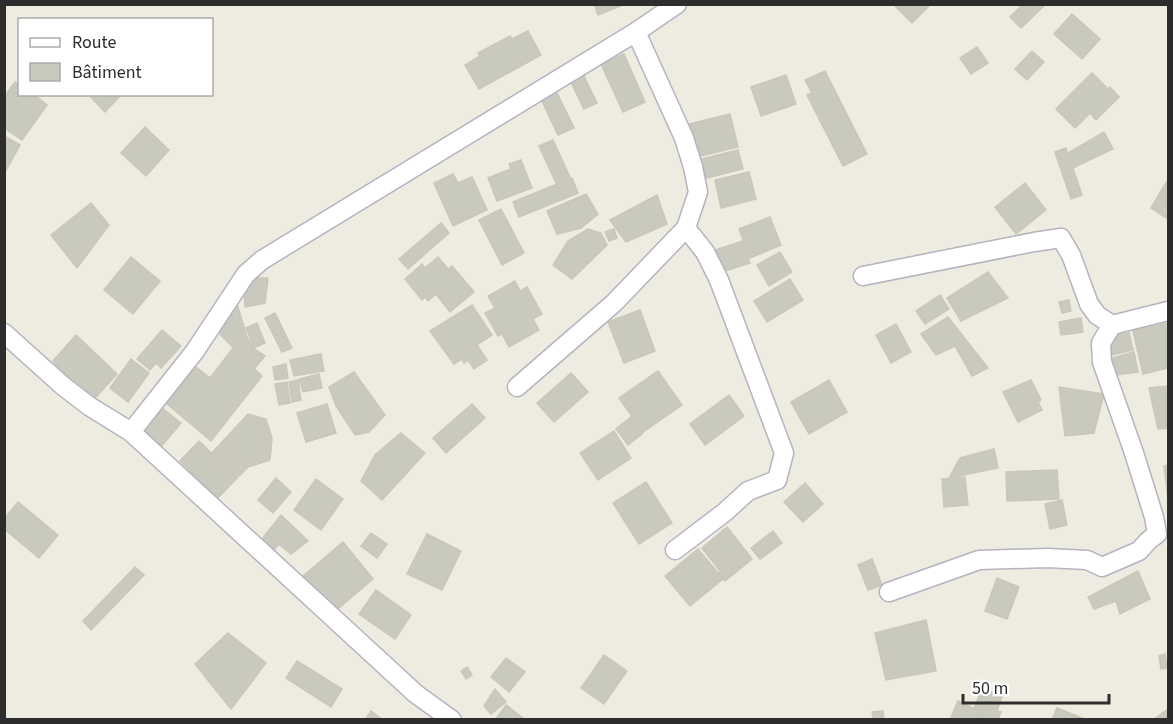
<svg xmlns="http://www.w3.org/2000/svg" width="1173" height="724" viewBox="0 0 1173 724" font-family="'Source Sans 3',sans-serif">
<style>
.building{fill:#cac9be;stroke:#cac7ba;stroke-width:1.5}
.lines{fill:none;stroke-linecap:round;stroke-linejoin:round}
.minor-casing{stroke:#b4b3c0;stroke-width:21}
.minor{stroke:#fff;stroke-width:18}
</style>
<rect width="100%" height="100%" fill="#eeebe0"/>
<!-- building -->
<g class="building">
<path d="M 594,4 L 625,4 L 598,15 Z"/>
<path d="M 893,4 L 931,4 L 912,23 Z"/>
<path d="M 1023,4 L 1046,4 L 1021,28 L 1010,17 Z"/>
<path d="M 1072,14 L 1100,39 L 1082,59 L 1054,34 Z"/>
<path d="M 528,31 L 541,55 L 479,89 L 465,65 L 480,56 L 478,53 L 510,36 L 512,39 Z"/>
<path d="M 977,47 L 988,63 L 971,74 L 960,58 Z"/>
<path d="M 1032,51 L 1044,62 L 1027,80 L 1015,69 Z"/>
<path d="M 624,54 L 645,102 L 623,112 L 601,64 Z"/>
<path d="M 825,71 L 867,154 L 843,166 L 807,95 L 812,93 L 805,80 Z"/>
<path d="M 582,72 L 597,103 L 584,109 L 569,78 Z"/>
<path d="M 1092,73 L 1108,89 L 1110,87 L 1119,97 L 1096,120 L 1090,113 L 1075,128 L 1056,109 Z"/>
<path d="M 786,75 L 796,104 L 761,116 L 751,87 Z"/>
<path d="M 15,82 L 20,85 L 20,94 L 33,94 L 47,105 L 22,140 L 4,128 L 4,97 Z"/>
<path d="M 557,93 L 574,128 L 558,135 L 542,101 Z"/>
<path d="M 88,94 L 122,94 L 105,112 Z"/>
<path d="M 730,114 L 738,147 L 684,160 L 677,127 Z"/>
<path d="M 145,127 L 169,150 L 146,176 L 121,153 Z"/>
<path d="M 1104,132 L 1113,149 L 1073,168 L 1068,153 Z"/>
<path d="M 6,137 L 20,145 L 4,174 L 4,140 Z"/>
<path d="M 553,140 L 570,177 L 556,183 L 539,146 Z"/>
<path d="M 1066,148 L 1082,195 L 1071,199 L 1055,152 Z"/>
<path d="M 738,150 L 743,169 L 690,182 L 686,163 Z"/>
<path d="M 521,160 L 532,188 L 497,201 L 488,178 L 511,169 L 509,164 Z"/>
<path d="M 749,172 L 756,199 L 721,208 L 715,180 Z"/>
<path d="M 453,174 L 458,183 L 472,177 L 487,210 L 453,226 L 434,183 Z"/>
<path d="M 572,178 L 578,193 L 519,217 L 513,202 Z"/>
<path d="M 1167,181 L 1168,182 L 1168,219 L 1151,208 Z"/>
<path d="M 1025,183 L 1046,210 L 1016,234 L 995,207 Z"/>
<path d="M 586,194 L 598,214 L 581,228 L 557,234 L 547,211 Z"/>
<path d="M 657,195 L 667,224 L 626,242 L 610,220 Z"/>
<path d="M 91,203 L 109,225 L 77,268 L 51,235 Z"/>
<path d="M 501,209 L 524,253 L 502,265 L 479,220 Z"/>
<path d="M 770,217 L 781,245 L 750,258 L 739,229 Z"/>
<path d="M 441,223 L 449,233 L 408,269 L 399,259 Z"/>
<path d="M 588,229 L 601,233 L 607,245 L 572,279 L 553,265 L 568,241 Z"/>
<path d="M 614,229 L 617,238 L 609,241 L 605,232 Z"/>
<path d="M 743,241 L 750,263 L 722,272 L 715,250 Z"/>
<path d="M 780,252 L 792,272 L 769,286 L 757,265 Z"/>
<path d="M 131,257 L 160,281 L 133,314 L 104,290 Z"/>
<path d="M 438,257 L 448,269 L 452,266 L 474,292 L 450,312 L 436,294 L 428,301 L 425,297 L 422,300 L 405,279 L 422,264 L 425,268 Z"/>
<path d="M 988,272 L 1008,298 L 961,321 L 947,298 Z"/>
<path d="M 249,278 L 268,278 L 265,303 L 245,307 L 244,289 Z"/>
<path d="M 790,279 L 803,300 L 767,322 L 754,301 Z"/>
<path d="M 515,281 L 520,291 L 527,287 L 542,314 L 533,319 L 539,330 L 509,347 L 502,334 L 498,336 L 485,313 L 495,308 L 488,296 Z"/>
<path d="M 940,295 L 949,309 L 925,324 L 916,311 Z"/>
<path d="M 235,297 L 247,337 L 254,349 L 265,356 L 254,369 L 217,331 Z"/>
<path d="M 1069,300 L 1071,311 L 1062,313 L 1059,302 Z"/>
<path d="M 472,305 L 492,335 L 477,345 L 487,360 L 474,369 L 468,360 L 464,363 L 462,359 L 454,364 L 430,331 Z"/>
<path d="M 640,310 L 655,351 L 624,363 L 608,322 Z"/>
<path d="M 275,313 L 292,348 L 282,352 L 265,318 Z"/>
<path d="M 948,317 L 988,368 L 972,376 L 955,346 L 936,355 L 921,334 Z"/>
<path d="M 1081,318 L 1083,332 L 1061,335 L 1059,322 Z"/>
<path d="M 257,323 L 265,343 L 254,348 L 246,328 Z"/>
<path d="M 1168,323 L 1168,368 L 1143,374 L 1133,331 Z"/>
<path d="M 896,324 L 911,352 L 891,363 L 876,335 Z"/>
<path d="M 162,330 L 181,346 L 161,368 L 156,363 L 150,370 L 137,359 Z"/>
<path d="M 1129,333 L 1133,350 L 1111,355 L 1107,338 Z"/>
<path d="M 76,335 L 117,374 L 95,398 L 70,380 L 53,361 Z"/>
<path d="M 233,348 L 262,376 L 211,441 L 167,404 L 196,367 L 210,378 Z"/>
<path d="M 1134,352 L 1138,372 L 1116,375 L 1112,358 Z"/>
<path d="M 321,354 L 324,371 L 294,376 L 290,360 Z"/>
<path d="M 131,359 L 149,373 L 128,402 L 110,388 Z"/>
<path d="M 286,364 L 288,378 L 275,380 L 273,367 Z"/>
<path d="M 658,371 L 682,405 L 643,432 L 619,398 Z"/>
<path d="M 354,372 L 385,415 L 369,432 L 355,435 L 336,406 L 329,387 Z"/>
<path d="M 571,373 L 588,392 L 554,422 L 537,403 Z"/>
<path d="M 319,374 L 322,388 L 303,392 L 299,379 Z"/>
<path d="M 298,380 L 301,400 L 292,402 L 289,382 Z"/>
<path d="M 829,380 L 847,412 L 809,434 L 791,402 Z"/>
<path d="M 1031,380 L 1041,400 L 1038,402 L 1042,410 L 1018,422 L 1003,392 Z"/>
<path d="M 287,382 L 290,403 L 279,405 L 275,384 Z"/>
<path d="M 1168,386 L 1168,428 L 1158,429 L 1149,388 Z"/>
<path d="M 1059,387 L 1104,394 L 1094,433 L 1065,436 Z"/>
<path d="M 729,395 L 744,416 L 705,445 L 690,424 Z"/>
<path d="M 157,404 L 181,423 L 160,448 L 137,429 Z"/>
<path d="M 327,404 L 336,433 L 306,442 L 297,413 Z"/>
<path d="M 472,404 L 485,418 L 446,453 L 433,438 Z"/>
<path d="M 248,414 L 266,419 L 272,438 L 270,460 L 248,467 L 222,442 Z"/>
<path d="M 631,417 L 643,433 L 628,445 L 616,429 Z"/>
<path d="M 614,431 L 631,458 L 598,480 L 580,453 Z"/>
<path d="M 401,433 L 425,453 L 382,500 L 361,481 L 375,455 Z"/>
<path d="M 199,441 L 237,478 L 218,498 L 180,461 Z"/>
<path d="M 222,442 L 248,467 L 237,478 L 211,454 Z"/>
<path d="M 994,449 L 998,468 L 949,478 L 960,458 Z"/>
<path d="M 1168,465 L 1168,499 L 1164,466 Z"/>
<path d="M 1057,470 L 1059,499 L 1007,501 L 1006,472 Z"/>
<path d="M 965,477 L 968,505 L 944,507 L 942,479 Z"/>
<path d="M 276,478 L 291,492 L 273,513 L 258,500 Z"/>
<path d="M 316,479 L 343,499 L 321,530 L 294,510 Z"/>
<path d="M 646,482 L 672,523 L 639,544 L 613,503 Z"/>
<path d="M 805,483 L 823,504 L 803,522 L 784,502 Z"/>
<path d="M 1062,500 L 1067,525 L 1050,529 L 1045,504 Z"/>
<path d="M 18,502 L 58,535 L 39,558 L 4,529 L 4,519 Z"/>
<path d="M 281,515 L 308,541 L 291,554 L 266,534 Z"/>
<path d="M 727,527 L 745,550 L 720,571 L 702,548 Z"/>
<path d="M 773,531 L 782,543 L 760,559 L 751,548 Z"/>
<path d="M 371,533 L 387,544 L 377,558 L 361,546 Z"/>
<path d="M 266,534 L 278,545 L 271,554 L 259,543 Z"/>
<path d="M 427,534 L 461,551 L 442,590 L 407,574 Z"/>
<path d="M 343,542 L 373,579 L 333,613 L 302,577 Z"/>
<path d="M 698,549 L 723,579 L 690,606 L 665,576 Z"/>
<path d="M 746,551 L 752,559 L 725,581 L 719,573 Z"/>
<path d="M 872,559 L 882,585 L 868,590 L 858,565 Z"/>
<path d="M 135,567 L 144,575 L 91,630 L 83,621 Z"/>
<path d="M 1138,571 L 1150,599 L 1120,614 L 1116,601 L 1094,609 L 1088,597 Z"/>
<path d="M 997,578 L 1019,587 L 1007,619 L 985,611 Z"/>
<path d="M 376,590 L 411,615 L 395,639 L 359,614 Z"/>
<path d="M 926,620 L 936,671 L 886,680 L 875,633 Z"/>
<path d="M 228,633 L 266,663 L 231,709 L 195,664 Z"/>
<path d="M 1165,654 L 1167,668 L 1161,669 L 1159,656 Z"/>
<path d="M 604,655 L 627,671 L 604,704 L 581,688 Z"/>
<path d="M 506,658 L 525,672 L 509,692 L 491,677 Z"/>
<path d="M 297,661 L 342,689 L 331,707 L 286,678 Z"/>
<path d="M 467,667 L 472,675 L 466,679 L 461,671 Z"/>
<path d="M 982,688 L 1002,696 L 997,711 L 1001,712 L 998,720 L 986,720 L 972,714 Z"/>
<path d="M 495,689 L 506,702 L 491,714 L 484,706 Z"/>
<path d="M 958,701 L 982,712 L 978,720 L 950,720 Z"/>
<path d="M 506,705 L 523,718 L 521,720 L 495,720 Z"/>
<path d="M 1057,708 L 1087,720 L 1052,720 Z"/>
<path d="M 1168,709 L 1168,720 L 1153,720 Z"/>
<path d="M 371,711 L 383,720 L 365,720 Z"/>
<path d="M 883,711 L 884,720 L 874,720 L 872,712 Z"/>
</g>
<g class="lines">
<defs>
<g id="minor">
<path d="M 636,32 L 684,138 L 693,167 L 698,192 L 686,228 L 705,252 L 719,280 L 784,453 L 777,480 L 748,491 L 725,512 L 675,550"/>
<path d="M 863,276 L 1034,242 L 1061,238 L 1071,255 L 1089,304 L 1097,315 L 1112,325 L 1168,311"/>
<path d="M 4,333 L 63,386 L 89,406 L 131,432 L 416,694 L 452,720"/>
<path d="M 517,387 L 614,303 L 686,228"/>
<path d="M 131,432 L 195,351 L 246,274 L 262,260 L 636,32 L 677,4"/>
<path d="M 889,592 L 979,560 L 1047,558 L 1087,560 L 1102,567 L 1139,551 L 1148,541 L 1157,534 L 1154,517 L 1134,453 L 1102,362 L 1101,343 L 1112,325"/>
</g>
</defs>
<!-- minor casing -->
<use href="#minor" class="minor-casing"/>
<!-- minor -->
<use href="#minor" class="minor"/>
</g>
<!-- border -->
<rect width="1173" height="724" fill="none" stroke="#2d2d2d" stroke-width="12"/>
<!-- legend -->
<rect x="18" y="18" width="195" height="78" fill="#ffffff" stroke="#ababab" stroke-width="1.5"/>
<rect x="30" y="38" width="30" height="9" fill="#ffffff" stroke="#ababab" stroke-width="1.5"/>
<text x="72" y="48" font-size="18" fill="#2d2d2d">Route</text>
<rect x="30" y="63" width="30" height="18" fill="#cac9be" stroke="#ababab" stroke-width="1.5"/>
<text x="72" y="78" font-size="18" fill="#2d2d2d">Bâtiment</text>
<!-- scale -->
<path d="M963 694v9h146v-9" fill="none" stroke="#2d2d2d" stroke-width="3"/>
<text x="972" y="694" font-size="18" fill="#2d2d2d" stroke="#ffffff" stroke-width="4.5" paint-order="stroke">50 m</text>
</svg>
